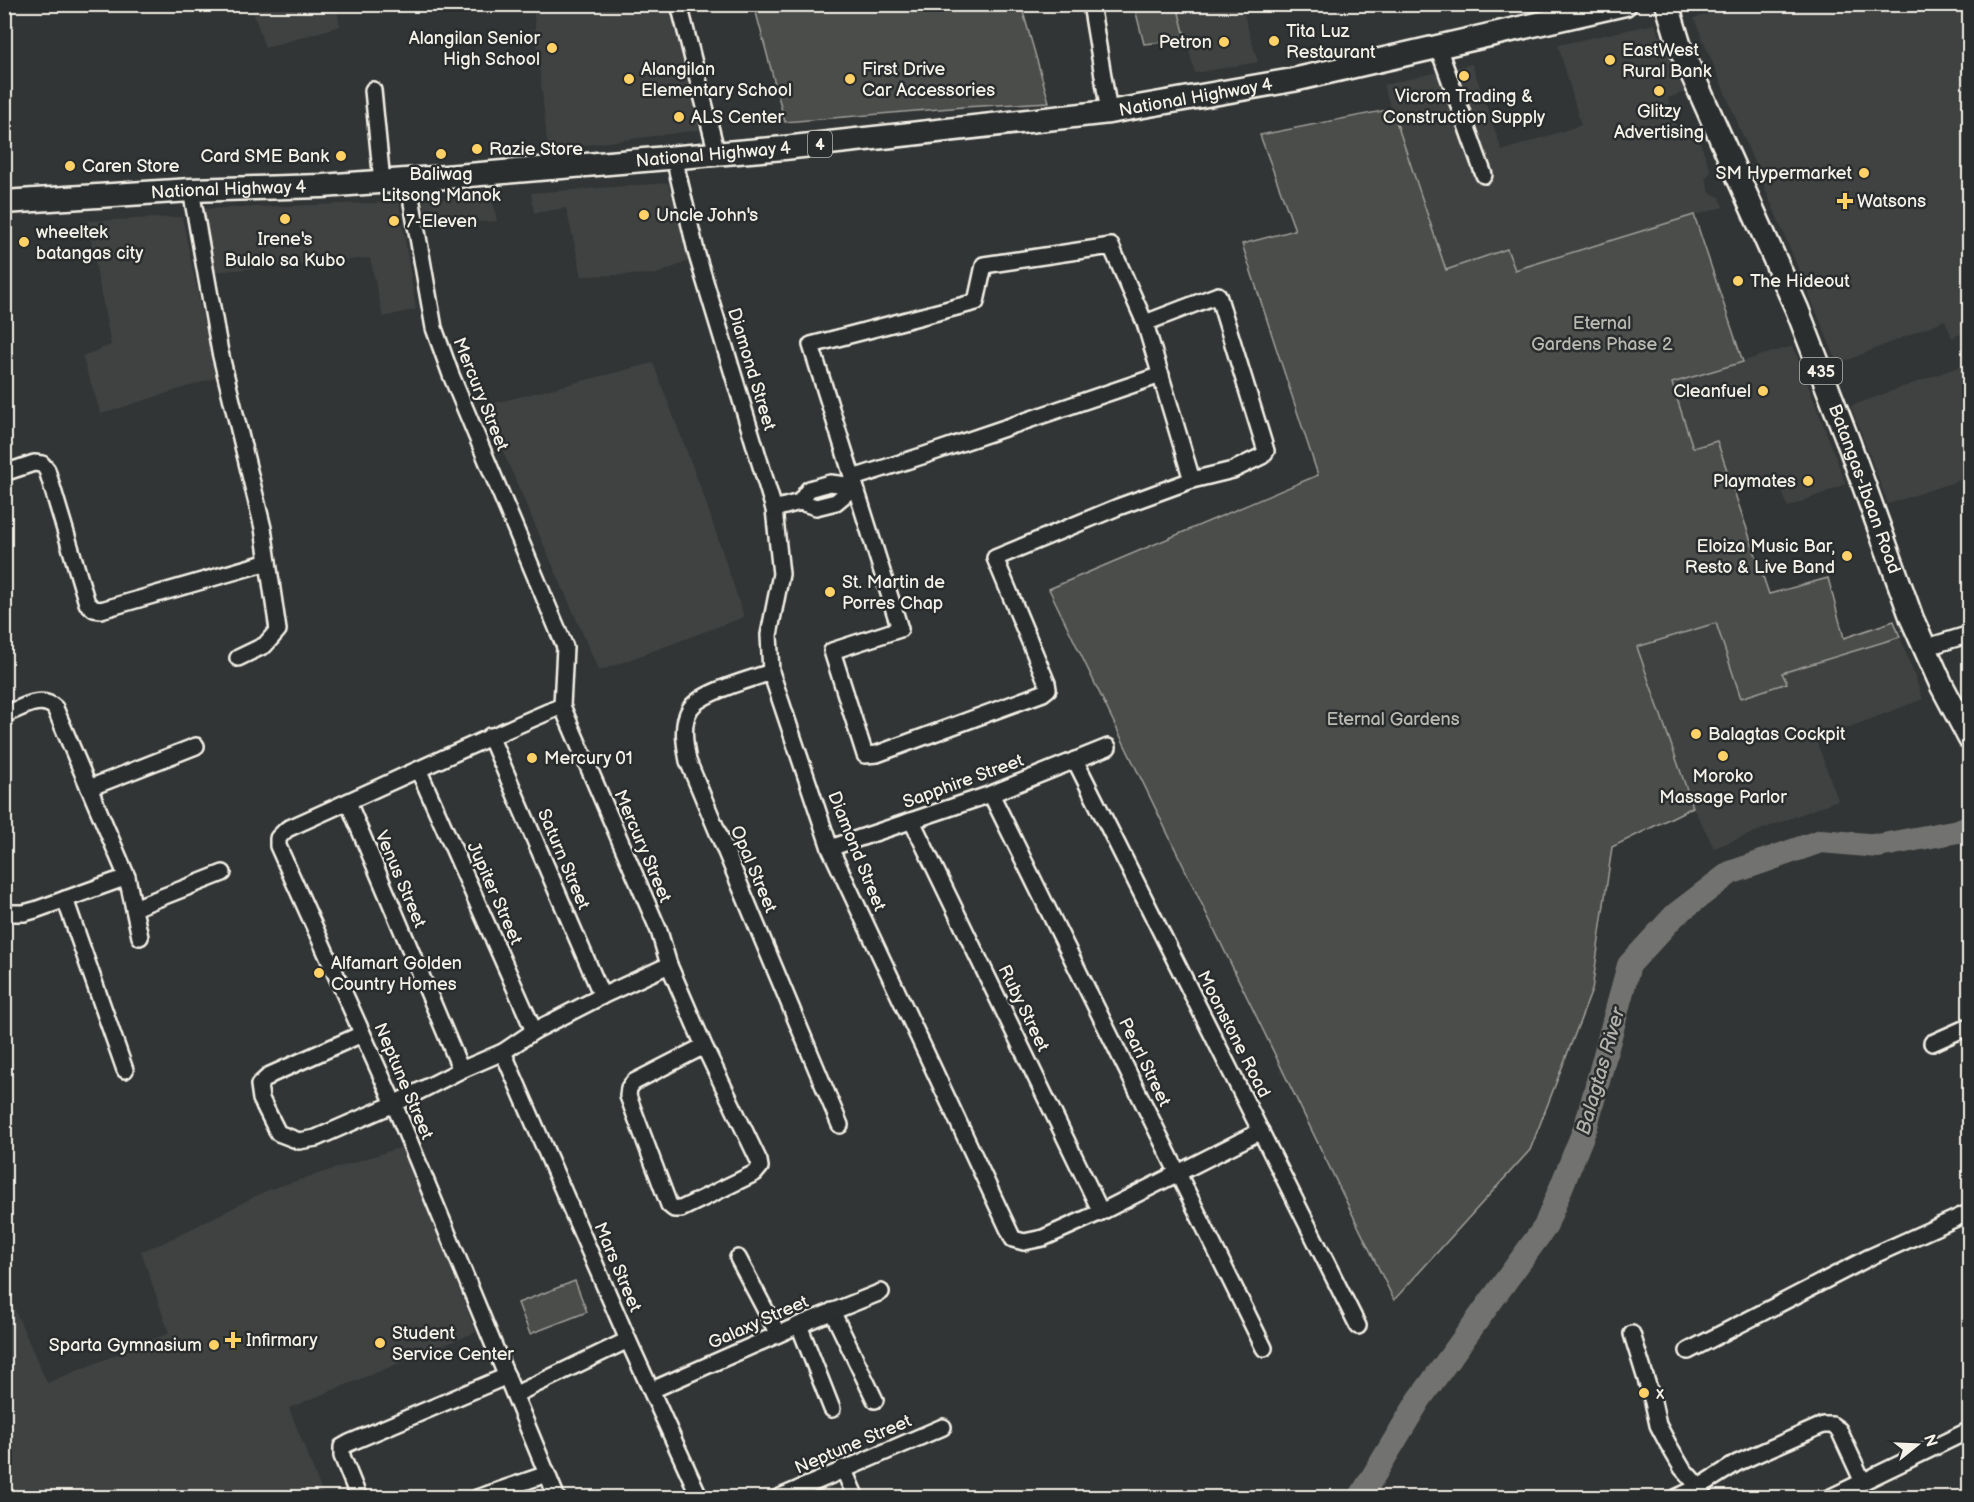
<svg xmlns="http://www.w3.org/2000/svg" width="1974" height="1502" viewBox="0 0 1974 1502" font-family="'Balsamiq Sans',sans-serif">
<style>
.built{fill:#404242}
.green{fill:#4b4d4c;stroke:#a09f9a;stroke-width:1.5}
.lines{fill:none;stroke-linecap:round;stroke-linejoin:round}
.river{stroke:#727370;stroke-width:24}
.street-casing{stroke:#f4f1e8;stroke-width:20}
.primary-casing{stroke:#f4f1e8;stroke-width:27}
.street{stroke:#2a2d2e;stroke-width:15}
.primary{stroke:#2a2d2e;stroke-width:22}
.poi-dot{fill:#ffd166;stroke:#2a2d2e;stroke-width:2}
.labels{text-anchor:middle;stroke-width:5;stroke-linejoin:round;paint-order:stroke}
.shield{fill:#2a2d2e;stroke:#b7b6b0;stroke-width:1.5}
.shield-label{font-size:16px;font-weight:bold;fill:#f4f1e8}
.poi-label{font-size:18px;fill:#f4f1e8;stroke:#2a2d2e;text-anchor:start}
.street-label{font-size:18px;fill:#f4f1e8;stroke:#2a2d2e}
.park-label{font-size:18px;fill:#b9b8b1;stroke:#2a2d2e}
.water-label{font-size:20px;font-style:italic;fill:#b3b2ac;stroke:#2a2d2e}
</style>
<rect width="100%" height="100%" fill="#323535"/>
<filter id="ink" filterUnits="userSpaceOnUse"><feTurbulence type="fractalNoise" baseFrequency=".0167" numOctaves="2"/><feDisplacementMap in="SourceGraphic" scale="12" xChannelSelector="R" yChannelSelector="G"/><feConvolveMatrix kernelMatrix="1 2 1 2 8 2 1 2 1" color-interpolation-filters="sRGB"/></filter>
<g filter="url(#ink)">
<!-- built -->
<g class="built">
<path d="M 1745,4 L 1969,5 L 1969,330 L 1952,338 L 1945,320 L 1838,364 L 1694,18 Z"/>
<path d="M 251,5 L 336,5 L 340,26 L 265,48 Z"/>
<path d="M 533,5 L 670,5 L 694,100 L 699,130 L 548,150 Z"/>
<path d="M 1177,5 L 1241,5 L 1258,62 L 1195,73 Z"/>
<path d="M 1655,24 L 1685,92 L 1668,98 L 1675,125 L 1683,128 L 1691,138 L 1698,137 L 1711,172 L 1705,178 L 1710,193 L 1720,197 L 1723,207 L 1515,271 L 1506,249 L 1446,271 L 1383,85 L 1472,64 L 1502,151 L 1581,125 L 1558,45 Z"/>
<path d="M 668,183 L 691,260 L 657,274 L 582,276 L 566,208 L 534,213 L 531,193 Z"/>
<path d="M 492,197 L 497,221 L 428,225 L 423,200 Z"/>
<path d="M 399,202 L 416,309 L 383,317 L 370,258 L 214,272 L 201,209 Z"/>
<path d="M 182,217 L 215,378 L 101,414 L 82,356 L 111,345 L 87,221 Z"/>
<path d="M 1793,346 L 1846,484 L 1788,507 L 1776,476 L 1734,492 L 1717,441 L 1693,449 L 1672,383 Z"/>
<path d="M 653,363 L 703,494 L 744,617 L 599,671 L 483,406 Z"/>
<path d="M 1969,363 L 1969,477 L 1888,504 L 1851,406 Z"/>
<path d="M 1716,623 L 1741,698 L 1787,682 L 1782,673 L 1900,637 L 1923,699 L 1816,740 L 1838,800 L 1714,848 L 1693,807 L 1637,647 Z"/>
<path d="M 402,1147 L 476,1332 L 289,1408 L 324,1497 L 5,1497 L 5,1293 L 7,1292 L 47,1383 L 169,1333 L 141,1251 L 163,1243 L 268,1190 Z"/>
</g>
<!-- green -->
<g class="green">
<path d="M 754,5 L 1021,5 L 1049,102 L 963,107 L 785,122 Z"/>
<path d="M 1134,5 L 1177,5 L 1186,40 L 1144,44 Z"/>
<path d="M 1392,109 L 1446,270 L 1507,249 L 1515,270 L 1694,215 L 1743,362 L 1672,383 L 1693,448 L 1717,441 L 1769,594 L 1828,578 L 1844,638 L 1894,621 L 1900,637 L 1782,673 L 1787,683 L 1741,698 L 1716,623 L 1637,647 L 1693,807 L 1612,847 L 1592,990 L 1530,1150 L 1394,1300 L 1049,589 L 1318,475 L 1242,244 L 1295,230 L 1260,135 Z"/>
<path d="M 575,1281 L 587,1312 L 530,1334 L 518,1303 Z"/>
</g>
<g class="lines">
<!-- river -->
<path class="river" d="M 1360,1498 L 1419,1400 L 1545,1227 L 1586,1126 L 1629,965 L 1675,915 L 1730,873 L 1821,841 L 1878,846 L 1958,831 L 1970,826"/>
<defs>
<g id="street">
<path d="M 679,4 L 717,154"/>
<path d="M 1091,4 L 1109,112"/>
<path d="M 1438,47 L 1484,175"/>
<path d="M 373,90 L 382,182"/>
<path d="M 674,158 L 697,255 L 774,509 L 781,574 L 769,635 L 771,672 L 830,848 L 1013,1239 L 1024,1242 L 1043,1238 L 1101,1212 L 1261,1131"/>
<path d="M 191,190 L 220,352 L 263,528 L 278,630 L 265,645 L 238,658"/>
<path d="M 1145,323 L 1218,295 L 1266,451 L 1262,456 L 1233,470 L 1192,480 L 1118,507 L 995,558 L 1047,683 L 1048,689 L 1043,693 L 877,754 L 865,755 L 832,651 L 900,629 L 811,345 L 976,302 L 984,265 L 1111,246 L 1145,323 L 1192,480"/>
<path d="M 4,473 L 34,463 L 42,464 L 47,470 L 87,603 L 94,609 L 101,610 L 268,562"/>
<path d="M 853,478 L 925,455 L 1161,375"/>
<path d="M 774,509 L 800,502 L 816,507 L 836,502 L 855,486 L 830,483 L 809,489 L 800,502"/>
<path d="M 1924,648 L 1970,634"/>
<path d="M 771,672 C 752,679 700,692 690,709 C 681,724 685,745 688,761 L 840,1125"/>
<path d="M 4,715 C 20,709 41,694 55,708 L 127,877 L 140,937"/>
<path d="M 490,736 L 602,996"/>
<path d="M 1075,760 L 1358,1326"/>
<path d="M 419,771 L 534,1031"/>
<path d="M 89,788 L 196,746"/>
<path d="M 991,794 L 1264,1348"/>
<path d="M 348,802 L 461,1070"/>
<path d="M 912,821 L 1101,1212"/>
<path d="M 830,848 L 991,794 L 1108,747"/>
<path d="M 65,899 L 125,1070"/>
<path d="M 134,908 L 223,873"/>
<path d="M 4,913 L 24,913 L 35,910 L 127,877"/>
<path d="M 669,965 L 704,1046 L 759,1161 L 760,1167 L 755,1173 L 681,1209 L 674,1209 L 669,1205 L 628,1096 L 629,1088 L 634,1082 L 704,1046"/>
<path d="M 362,1034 L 270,1075 L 259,1085 L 261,1099 L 278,1133 L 299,1141 L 316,1138 L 394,1104 L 461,1070 L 503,1052 L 534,1031 L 602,996 L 669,965 L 659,931 L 562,706 L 565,647 L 451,375 L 434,328 L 408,180"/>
<path d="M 1932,1043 L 1970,1026"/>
<path d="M 503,1052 L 628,1340 L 700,1498"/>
<path d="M 738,1258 L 778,1334"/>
<path d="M 832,1311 L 875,1400"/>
<path d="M 799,1325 L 832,1409"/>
<path d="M 1632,1334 L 1653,1402 L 1658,1425 L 1668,1444 L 1682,1468 L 1699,1487 L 1704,1498"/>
<path d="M 1688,1351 L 1870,1257 L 1970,1212"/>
<path d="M 652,1390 L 799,1325 L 881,1292"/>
<path d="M 516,1394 L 628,1340"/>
<path d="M 843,1468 L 856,1498"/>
<path d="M 359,1498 L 342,1456 L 342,1447 L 349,1443 L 507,1376"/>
<path d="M 477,1498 L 547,1474"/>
<path d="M 557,1498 L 394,1104 L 278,846 L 278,838 L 287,829 C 379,788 469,745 562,706"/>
<path d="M 778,1498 L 943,1427"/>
<path d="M 1675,1498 L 1699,1487 L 1737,1463 L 1823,1425 L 1832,1425 L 1839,1430 L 1863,1482"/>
<path d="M 1829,1498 L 1970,1430"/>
</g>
<g id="primary">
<path id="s1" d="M 1667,4 L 1680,47 L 1797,309 L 1848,441 L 1912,619 L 1942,686 L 1970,739"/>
<path id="s2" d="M 4,202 L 191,190 L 322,186 L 434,178 L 784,148 L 1109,112 L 1293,80 L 1625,4"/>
</g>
</defs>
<!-- street casing -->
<use href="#street" class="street-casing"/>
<!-- primary casing -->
<use href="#primary" class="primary-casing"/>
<!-- street -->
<use href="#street" class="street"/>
<!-- primary -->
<use href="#primary" class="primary"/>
</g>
</g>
<!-- markers -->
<g class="poi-dot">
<circle cx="1274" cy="41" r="6"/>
<circle cx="1224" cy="42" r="6"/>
<circle cx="552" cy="48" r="6"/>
<circle cx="1610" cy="60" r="6"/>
<circle cx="1464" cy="76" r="6"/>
<circle cx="629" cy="79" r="6"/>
<circle cx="850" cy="79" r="6"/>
<circle cx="1659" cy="91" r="6"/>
<circle cx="679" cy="117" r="6"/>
<circle cx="477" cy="149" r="6"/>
<circle cx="441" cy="154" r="6"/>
<circle cx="341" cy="156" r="6"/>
<circle cx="70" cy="166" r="6"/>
<circle cx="1864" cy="173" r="6"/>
<path d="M1842 192h6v6h6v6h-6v6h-6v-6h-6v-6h6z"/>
<circle cx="644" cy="215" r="6"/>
<circle cx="285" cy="219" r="6"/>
<circle cx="394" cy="221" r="6"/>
<circle cx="24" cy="242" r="6"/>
<circle cx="1738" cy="281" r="6"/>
<circle cx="1763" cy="391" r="6"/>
<circle cx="1808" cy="481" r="6"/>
<circle cx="1847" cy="556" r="6"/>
<circle cx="830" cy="592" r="6"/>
<circle cx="1696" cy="734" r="6"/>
<circle cx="1723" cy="756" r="6"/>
<circle cx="532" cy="758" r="6"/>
<circle cx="319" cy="973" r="6"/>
<path d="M230 1331h6v6h6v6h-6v6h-6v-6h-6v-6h6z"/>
<circle cx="380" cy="1343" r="6"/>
<circle cx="214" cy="1345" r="6"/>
<circle cx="1644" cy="1393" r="6"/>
</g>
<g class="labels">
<!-- shield labels -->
<g class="shield">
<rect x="808" y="131" width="24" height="26" rx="4.5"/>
<rect x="1800" y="358" width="42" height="26" rx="4.5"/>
</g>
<g class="shield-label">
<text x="820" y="150">4</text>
<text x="1821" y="377">435</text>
</g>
<!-- poi labels -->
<g class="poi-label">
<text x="1286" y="37">Tita Luz<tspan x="1286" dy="21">Restaurant</tspan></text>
<text x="540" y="44" text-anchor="end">Alangilan Senior<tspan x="540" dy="21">High School</tspan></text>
<text x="1212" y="48" text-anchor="end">Petron</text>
<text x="1622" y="56">EastWest<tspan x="1622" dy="21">Rural Bank</tspan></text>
<text x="641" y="75">Alangilan<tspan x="641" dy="21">Elementary School</tspan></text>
<text x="862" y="75">First Drive<tspan x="862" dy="21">Car Accessories</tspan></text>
<text x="1464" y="102" text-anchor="middle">Vicrom Trading &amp;<tspan x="1464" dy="21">Construction Supply</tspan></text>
<text x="1659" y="117" text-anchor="middle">Glitzy<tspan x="1659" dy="21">Advertising</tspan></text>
<text x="691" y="123">ALS Center</text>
<text x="489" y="155">Razie Store</text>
<text x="329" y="162" text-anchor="end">Card SME Bank</text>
<text x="82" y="172">Caren Store</text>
<text x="1852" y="179" text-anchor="end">SM Hypermarket</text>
<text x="441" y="180" text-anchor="middle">Baliwag<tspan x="441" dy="21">Litsong Manok</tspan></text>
<text x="1857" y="207">Watsons</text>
<text x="656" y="221">Uncle John's</text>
<text x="406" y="227">7-Eleven</text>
<text x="36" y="238">wheeltek<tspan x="36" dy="21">batangas city</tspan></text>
<text x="285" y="245" text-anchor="middle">Irene's<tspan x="285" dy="21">Bulalo sa Kubo</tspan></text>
<text x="1750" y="287">The Hideout</text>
<text x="1751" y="397" text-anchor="end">Cleanfuel</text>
<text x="1796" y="487" text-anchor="end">Playmates</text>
<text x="1835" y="552" text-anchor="end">Eloiza Music Bar,<tspan x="1835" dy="21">Resto &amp; Live Band</tspan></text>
<text x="842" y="588">St. Martin de<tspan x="842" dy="21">Porres Chap</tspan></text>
<text x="1708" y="740">Balagtas Cockpit</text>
<text x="544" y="764">Mercury 01</text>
<text x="1723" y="782" text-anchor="middle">Moroko<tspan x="1723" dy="21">Massage Parlor</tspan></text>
<text x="331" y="969">Alfamart Golden<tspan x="331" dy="21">Country Homes</tspan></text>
<text x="392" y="1339">Student<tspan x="392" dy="21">Service Center</tspan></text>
<text x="246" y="1346">Infirmary</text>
<text x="202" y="1351" text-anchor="end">Sparta Gymnasium</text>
<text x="1656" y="1399">x</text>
</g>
<!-- street labels -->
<g class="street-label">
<text dy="6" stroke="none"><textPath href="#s2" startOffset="1197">National Highway 4</textPath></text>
<text dy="6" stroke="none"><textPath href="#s2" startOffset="711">National Highway 4</textPath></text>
<text dy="6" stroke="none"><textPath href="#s2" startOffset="225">National Highway 4</textPath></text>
<text transform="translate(752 369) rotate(73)" y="6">Diamond Street</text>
<text transform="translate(481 394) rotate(68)" y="6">Mercury Street</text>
<text dy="6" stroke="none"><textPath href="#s1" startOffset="524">Batangas-Ibaan Road</textPath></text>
<text transform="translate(963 781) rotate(-20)" y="6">Sapphire Street</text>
<text transform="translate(643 846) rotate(67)" y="6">Mercury Street</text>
<text transform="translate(857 851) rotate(68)" y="6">Diamond Street</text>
<text transform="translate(564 859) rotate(67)" y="6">Saturn Street</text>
<text transform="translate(754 869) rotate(67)" y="6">Opal Street</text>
<text transform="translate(401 879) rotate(67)" y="6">Venus Street</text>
<text transform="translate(495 893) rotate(66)" y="6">Jupiter Street</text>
<text transform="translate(1024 1008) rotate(64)" y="6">Ruby Street</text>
<text transform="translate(1234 1034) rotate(63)" y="6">Moonstone Road</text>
<text transform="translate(1145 1062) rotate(64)" y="6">Pearl Street</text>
<text transform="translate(404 1081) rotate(67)" y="6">Neptune Street</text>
<text transform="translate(618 1267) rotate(67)" y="6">Mars Street</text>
<text transform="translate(758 1322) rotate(-24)" y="6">Galaxy Street</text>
<text transform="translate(853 1444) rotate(-23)" y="6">Neptune Street</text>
</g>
<!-- park labels -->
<g class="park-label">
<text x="1602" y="329">Eternal<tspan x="1602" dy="21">Gardens Phase 2</tspan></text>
<text x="1393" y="725">Eternal Gardens</text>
</g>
<!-- water labels -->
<g class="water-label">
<text transform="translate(1600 1071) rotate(-74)" y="7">Balagtas River</text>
</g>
</g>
<!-- margin -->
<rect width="1974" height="1502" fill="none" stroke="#2a2d2e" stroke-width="24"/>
<rect x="12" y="12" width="1950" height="1478" fill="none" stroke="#f4f1e8" stroke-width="2" filter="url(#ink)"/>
<!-- north arrow -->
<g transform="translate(1917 1445) rotate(72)" stroke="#2a2d2e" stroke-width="4.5" paint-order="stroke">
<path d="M0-4.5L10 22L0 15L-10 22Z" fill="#f4f1e8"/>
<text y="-9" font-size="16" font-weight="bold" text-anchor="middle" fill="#f4f1e8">N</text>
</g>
</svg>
